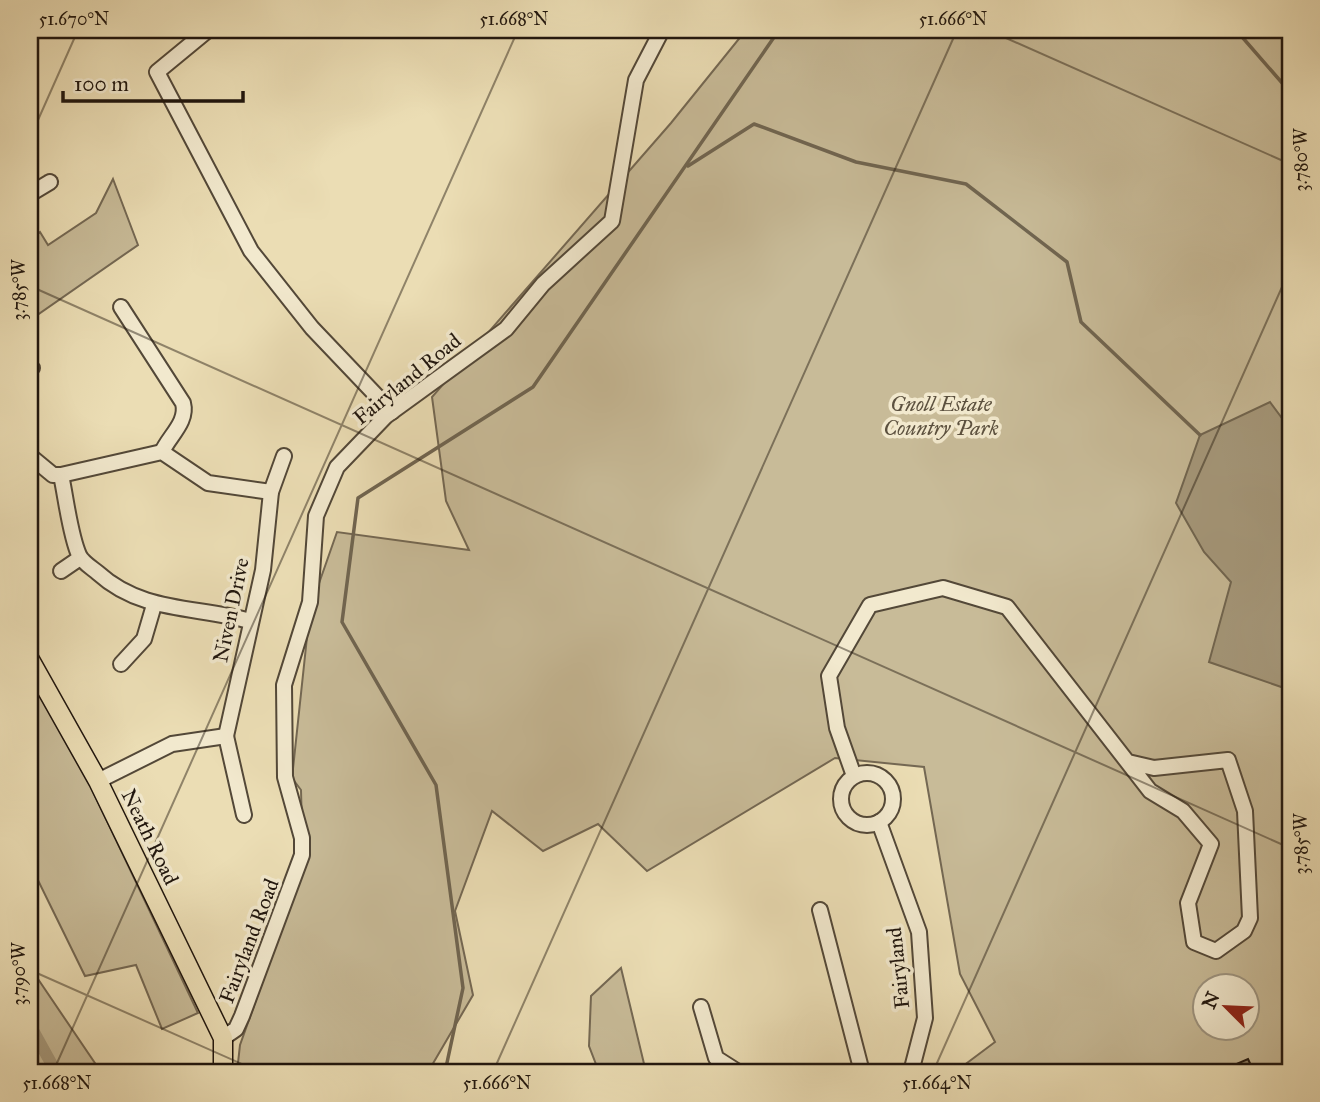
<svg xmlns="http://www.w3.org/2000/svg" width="1320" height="1102" viewBox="0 0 1320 1102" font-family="'IM FELL Great Primer',serif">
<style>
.green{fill:#c8bb98;stroke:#746853;stroke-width:2;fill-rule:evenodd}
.water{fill:#a6997c;stroke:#706550;stroke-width:2}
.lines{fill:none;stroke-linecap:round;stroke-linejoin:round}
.stream{stroke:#706550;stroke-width:3.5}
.canal{stroke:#a6997c;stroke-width:12}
.building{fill:#8a7d64;stroke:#20160e;stroke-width:2}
.minor-casing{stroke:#534838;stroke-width:18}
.major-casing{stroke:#20160e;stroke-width:21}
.minor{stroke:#f2e9ce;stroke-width:14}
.major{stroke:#ebddb4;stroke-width:18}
.ticks{fill:none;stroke:#20160e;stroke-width:2;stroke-opacity:0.45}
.labels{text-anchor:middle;stroke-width:7;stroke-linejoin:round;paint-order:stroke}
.street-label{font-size:21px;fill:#20160e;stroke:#f2e9ce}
.park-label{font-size:21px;font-style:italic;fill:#5b503e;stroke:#f2e9ce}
.neatline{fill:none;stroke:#20160e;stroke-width:2.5}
.ticks-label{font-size:18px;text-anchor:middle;fill:#20160e}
</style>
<rect width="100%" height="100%" fill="#ebddb4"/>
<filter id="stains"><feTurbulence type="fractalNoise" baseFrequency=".00286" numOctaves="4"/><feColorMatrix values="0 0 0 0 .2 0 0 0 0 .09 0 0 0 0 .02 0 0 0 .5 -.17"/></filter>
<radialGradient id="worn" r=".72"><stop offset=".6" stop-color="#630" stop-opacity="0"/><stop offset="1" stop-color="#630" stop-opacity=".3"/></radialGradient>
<!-- green -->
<g class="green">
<path d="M 746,30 L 1290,30 L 1290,1072 L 955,1072 L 995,1042 L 960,974 L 924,767 L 835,758 L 647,871 L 598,824 L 543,851 L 492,811 L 455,911 L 473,995 L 428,1072 L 237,1072 L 240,1045 L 303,868 L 301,790 L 292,778 L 310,609 L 337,532 L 469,550 L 446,501 L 432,397 L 671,123 ZM 1204,986 L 1246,986 L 1246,1028 L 1204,1028 Z"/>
<path d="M 113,179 L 138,245 L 30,320 L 30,241 L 40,232 L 48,245 L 96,213 Z"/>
<path d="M 30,673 L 71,745 L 198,1013 L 162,1029 L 136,965 L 85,976 L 30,864 Z"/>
<path d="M 30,966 L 38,979 L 101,1072 L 30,1072 Z"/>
<path d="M 621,968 L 646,1072 L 599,1072 L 589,1046 L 591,996 Z"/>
</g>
<!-- water -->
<path class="water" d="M 1270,402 L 1290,429 L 1290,690 L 1209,662 L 1231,582 L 1204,552 L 1176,503 L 1200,435 Z"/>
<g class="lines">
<!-- stream -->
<g class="stream">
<path d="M 1236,30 L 1290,92"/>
<path d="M 688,166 L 754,124 L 856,162 L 966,184 L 1067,262 L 1081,322 L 1200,435"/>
<path d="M 445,1072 L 463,988 L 436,785 L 342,622 L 358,498 L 533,387 L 779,30"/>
</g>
<!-- canal -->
<path class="canal" d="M 30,1025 L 56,1072"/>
</g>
<!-- building -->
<path class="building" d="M 1248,1059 L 1254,1072 L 1218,1072 Z"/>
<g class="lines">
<defs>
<g id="minor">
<path d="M 208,30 L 157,72 L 251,251 L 312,328 L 392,412"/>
<path d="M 30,36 L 34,30"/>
<path d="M 30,194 L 50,182"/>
<path d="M 121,307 L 183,403 C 188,422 169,436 162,452"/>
<path d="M 30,370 L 32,368"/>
<path d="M 30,456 L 53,475 L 61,475 L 162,452 L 208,483 L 271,492"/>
<path d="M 61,475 C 66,498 70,535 79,555 C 82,562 92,568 98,573 C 142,613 197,606 250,621"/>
<path d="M 61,571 L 80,558"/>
<path d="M 121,664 L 144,639 L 154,605"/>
<path d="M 226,736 L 263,570 L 271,492 L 284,456"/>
<circle cx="867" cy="799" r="26"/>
<path d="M 854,776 L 837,728 L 829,676 L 870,605 L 943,588 L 1007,607 L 1150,791 L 1183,811 L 1211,844 L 1188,903 L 1194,942 L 1216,951 L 1244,931 L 1250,918 L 1245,811 L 1228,760 L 1154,768 L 1128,762"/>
<path d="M 98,781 L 172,744 L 226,736 L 244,815"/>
<path d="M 879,822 L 919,932 L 925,1018 L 911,1072"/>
<path d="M 820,910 L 862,1072"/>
<path d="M 701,1007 L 716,1058 L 738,1072"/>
<path d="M 223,1038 L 236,1029 L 242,1016 L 302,855 L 302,838 L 285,777 L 284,685 L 310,602 L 316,516 L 337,467 L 386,416 L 506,329 L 543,284 L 612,221 L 636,80 L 662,30"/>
</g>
<path id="major" d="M 30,660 L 98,781 L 223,1038 L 223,1072"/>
</defs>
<!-- minor casing -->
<use href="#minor" class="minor-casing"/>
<!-- major casing -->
<use href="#major" class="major-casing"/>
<!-- minor -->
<use href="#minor" class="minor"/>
<!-- major -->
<use href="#major" class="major"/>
</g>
<!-- ticks -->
<path class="ticks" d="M 988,30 L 1290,164M 30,138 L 78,30M 30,286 L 1290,848M 30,970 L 260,1072M 53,1072 L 518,30M 493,1072 L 957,30M 933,1072 L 1290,269"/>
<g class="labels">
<!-- street labels -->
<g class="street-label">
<text transform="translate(407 379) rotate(-39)" y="7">Fairyland Road</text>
<text transform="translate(231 610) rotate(-78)" y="7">Niven Drive</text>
<text transform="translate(150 837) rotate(64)" y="7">Neath Road</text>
<text transform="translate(249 941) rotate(-69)" y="7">Fairyland Road</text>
<text transform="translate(898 968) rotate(-96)" y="7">Fairyland</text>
</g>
<!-- park labels -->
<g class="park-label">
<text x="941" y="411">Gnoll Estate<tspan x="941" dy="24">Country Park</tspan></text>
</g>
</g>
<!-- margin -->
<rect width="1320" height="1102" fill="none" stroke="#ebddb4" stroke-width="77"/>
<!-- north arrow -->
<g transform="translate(1226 1007) rotate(294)"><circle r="33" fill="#f2e9ce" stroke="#9e9581" stroke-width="2"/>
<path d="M0-5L12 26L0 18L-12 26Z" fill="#8f2418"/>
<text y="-10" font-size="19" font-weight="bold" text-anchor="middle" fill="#20160e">N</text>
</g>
<!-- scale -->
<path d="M63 91v10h180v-10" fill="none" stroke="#20160e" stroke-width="3.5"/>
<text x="74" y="91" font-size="21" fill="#20160e" stroke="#f2e9ce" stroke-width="5" paint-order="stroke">100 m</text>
<rect x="38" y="38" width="1244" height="1026" class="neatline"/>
<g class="ticks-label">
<text x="74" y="25">51.670°N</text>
<text x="514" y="25">51.668°N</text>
<text x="953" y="25">51.666°N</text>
<text transform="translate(1301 160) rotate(-90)" y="6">3.780°W</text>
<text transform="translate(19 290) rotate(-90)" y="6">3.785°W</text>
<text transform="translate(1301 844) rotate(-90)" y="6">3.785°W</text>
<text transform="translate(19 974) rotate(-90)" y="6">3.790°W</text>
<text x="57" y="1089">51.668°N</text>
<text x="497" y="1089">51.666°N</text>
<text x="937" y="1089">51.664°N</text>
</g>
<rect width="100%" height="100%" filter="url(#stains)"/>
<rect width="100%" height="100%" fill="url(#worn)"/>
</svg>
